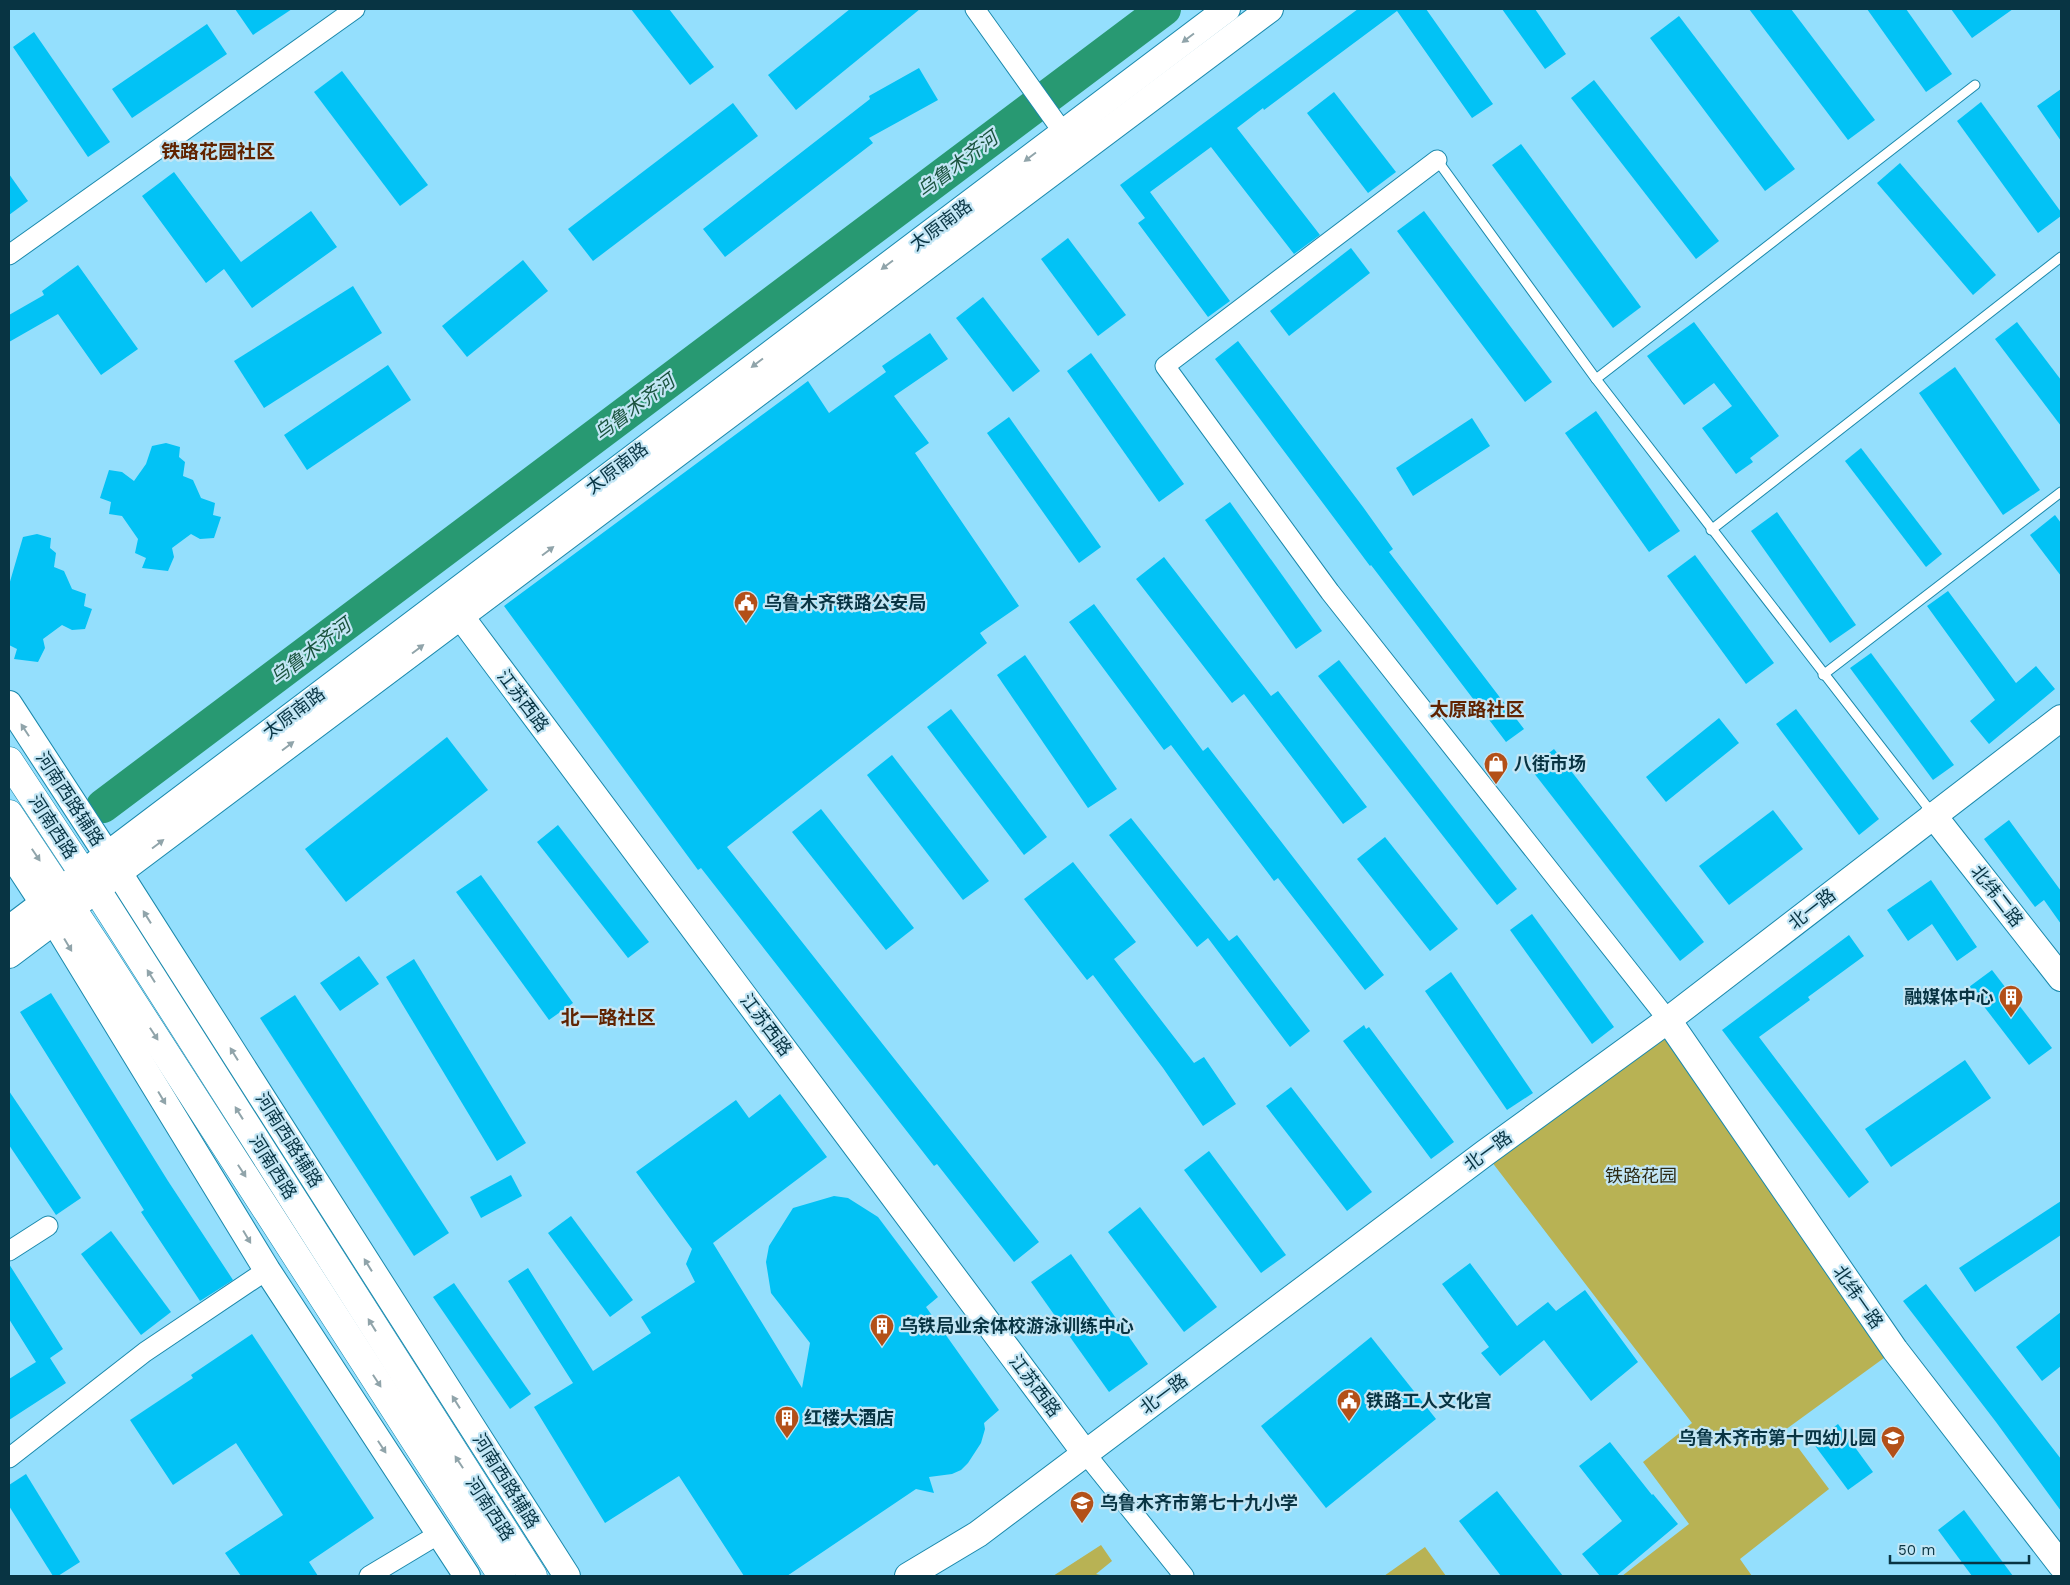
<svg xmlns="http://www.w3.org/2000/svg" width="2070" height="1585" viewBox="0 0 2070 1585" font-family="'Work Sans','Noto Sans SC',sans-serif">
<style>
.green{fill:#b8b254}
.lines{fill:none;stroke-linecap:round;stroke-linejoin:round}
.river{stroke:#289972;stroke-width:34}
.building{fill:#02c2f5}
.lane-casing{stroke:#1a89ac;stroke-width:11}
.street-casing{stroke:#1a89ac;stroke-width:21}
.secondary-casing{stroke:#1a89ac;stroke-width:28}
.primary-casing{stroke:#1a89ac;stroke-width:29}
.lane{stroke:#fff;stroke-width:9}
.street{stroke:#fff;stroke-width:19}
.secondary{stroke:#fff;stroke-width:26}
.primary{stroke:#fff;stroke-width:28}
.oneway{fill:#90a4aa}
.labels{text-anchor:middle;stroke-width:4.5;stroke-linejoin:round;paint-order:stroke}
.street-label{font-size:18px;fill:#083443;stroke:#c3e6f5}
.poi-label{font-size:18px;font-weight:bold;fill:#083443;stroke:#c3e6f5;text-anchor:start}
.park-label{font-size:18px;fill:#2d2b16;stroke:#c3e6f5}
.neighbourhood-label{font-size:19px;font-weight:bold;fill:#602300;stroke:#c3e6f5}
.water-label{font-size:19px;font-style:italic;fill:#1a533e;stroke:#c3e6f5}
</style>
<rect width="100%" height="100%" fill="#94dffd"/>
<!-- green -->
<g class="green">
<path d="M 1668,1020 L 1895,1350 L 1785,1430 L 1829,1489 L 1740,1559 L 1752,1576 L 1622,1576 L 1689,1524 L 1643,1462 L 1692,1423 L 1485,1153 Z"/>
<path d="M 1101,1545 L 1112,1561 L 1096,1574 L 1105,1576 L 1053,1576 Z"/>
<path d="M 1425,1547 L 1446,1576 L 1384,1576 Z"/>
</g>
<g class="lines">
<!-- river -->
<path class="river" d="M 103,806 L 1164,9"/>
</g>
<!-- building -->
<g class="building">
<path d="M 235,9 L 292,9 L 253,35 Z"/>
<path d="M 631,9 L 669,9 L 714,67 L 690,85 Z"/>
<path d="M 850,9 L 920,9 L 796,110 L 768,75 Z"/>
<path d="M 1358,9 L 1426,9 L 1493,104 L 1472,118 L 1397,11 L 1264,110 L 1263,108 L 1237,128 L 1320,235 L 1294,254 L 1211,147 L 1150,192 L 1230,301 L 1208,317 L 1138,223 L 1145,218 L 1120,185 Z"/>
<path d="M 1502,9 L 1535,9 L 1566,54 L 1545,69 Z"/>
<path d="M 1749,9 L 1791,9 L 1875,120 L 1848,140 Z"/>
<path d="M 1867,9 L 1906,9 L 1952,74 L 1926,92 Z"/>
<path d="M 1951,9 L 2013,9 L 1972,38 Z"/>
<path d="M 1679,16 L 1795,169 L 1765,191 L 1650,38 Z"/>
<path d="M 207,24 L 227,54 L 132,118 L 112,89 Z"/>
<path d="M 34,32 L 110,142 L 88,157 L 13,47 Z"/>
<path d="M 919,68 L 938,100 L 869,138 L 873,143 L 725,257 L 703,229 L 870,99 L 869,96 Z"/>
<path d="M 342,71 L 428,185 L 400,206 L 314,92 Z"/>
<path d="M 1594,80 L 1719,241 L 1696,259 L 1571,98 Z"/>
<path d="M 2061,89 L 2061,141 L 2037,106 Z"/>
<path d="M 1334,92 L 1396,172 L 1368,193 L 1307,113 Z"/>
<path d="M 1981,102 L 2061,212 L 2061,216 L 2038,233 L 1957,121 Z"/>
<path d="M 733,103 L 758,136 L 593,261 L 568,229 Z"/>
<path d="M 1521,144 L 1641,307 L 1613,328 L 1492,165 Z"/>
<path d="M 1900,163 L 1996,275 L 1973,295 L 1877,183 Z"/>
<path d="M 174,172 L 241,262 L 311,211 L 337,247 L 252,308 L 224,269 L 206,283 L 142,196 Z"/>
<path d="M 9,174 L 28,201 L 9,215 Z"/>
<path d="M 1424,211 L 1552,382 L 1525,402 L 1397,231 Z"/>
<path d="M 1068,238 L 1126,315 L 1098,336 L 1041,259 Z"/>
<path d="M 1351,248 L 1370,273 L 1289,336 L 1270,311 Z"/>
<path d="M 523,260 L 548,291 L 467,357 L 442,326 Z"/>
<path d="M 78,265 L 138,349 L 101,375 L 58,314 L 9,342 L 9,315 L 44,295 L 42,291 Z"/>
<path d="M 353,286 L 382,333 L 264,408 L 234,361 Z"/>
<path d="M 983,297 L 1040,371 L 1013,392 L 956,318 Z"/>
<path d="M 1694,322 L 1779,436 L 1750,458 L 1753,462 L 1736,474 L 1702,428 L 1732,406 L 1714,383 L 1684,405 L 1647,356 Z"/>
<path d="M 2017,322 L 2061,380 L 2061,426 L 1995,339 Z"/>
<path d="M 930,333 L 948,359 L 894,396 L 929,443 L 915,453 L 1019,606 L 980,633 L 987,643 L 727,847 L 1039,1242 L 1014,1262 L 937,1164 L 934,1166 L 701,868 L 698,870 L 504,606 L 808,381 L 829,413 L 886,372 L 882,366 Z"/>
<path d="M 1238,341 L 1363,507 L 1393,549 L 1389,552 L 1524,729 L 1506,742 L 1371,565 L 1370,566 L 1215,359 Z"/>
<path d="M 1091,353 L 1184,484 L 1159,502 L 1067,371 Z"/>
<path d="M 388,365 L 411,400 L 307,470 L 284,435 Z"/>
<path d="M 1955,367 L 2040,490 L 2003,515 L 1919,393 Z"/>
<path d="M 1596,411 L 1680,531 L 1649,552 L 1565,433 Z"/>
<path d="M 1009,417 L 1101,547 L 1079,563 L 987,433 Z"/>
<path d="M 1472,418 L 1490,446 L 1413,496 L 1396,468 Z"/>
<path d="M 166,443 L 180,447 L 179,457 L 185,462 L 183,476 L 193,480 L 201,498 L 215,503 L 213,515 L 221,517 L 214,538 L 200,539 L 191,534 L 172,548 L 174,557 L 168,571 L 142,568 L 146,558 L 135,553 L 138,539 L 122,516 L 109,514 L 111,502 L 100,498 L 109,470 L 122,472 L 134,481 L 146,464 L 152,446 Z"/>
<path d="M 1861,448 L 1942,554 L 1926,567 L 1845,461 Z"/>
<path d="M 1230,502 L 1322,631 L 1296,649 L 1205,520 Z"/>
<path d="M 1777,512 L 1856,625 L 1830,643 L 1751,531 Z"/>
<path d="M 2055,515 L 2061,523 L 2061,576 L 2030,535 Z"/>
<path d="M 37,534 L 51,538 L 50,548 L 56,553 L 54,567 L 64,571 L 72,589 L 86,594 L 84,606 L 92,609 L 85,629 L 72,630 L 62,625 L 43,639 L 45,648 L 38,662 L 14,659 L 17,649 L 9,645 L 9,585 L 23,537 Z"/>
<path d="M 1695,555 L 1774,663 L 1746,684 L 1667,576 Z"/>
<path d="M 1164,557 L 1271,696 L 1278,691 L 1367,807 L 1343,824 L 1244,694 L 1232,703 L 1136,579 Z"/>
<path d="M 1948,591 L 2016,683 L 2036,666 L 2055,689 L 1989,744 L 1970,721 L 1995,700 L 1927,606 Z"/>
<path d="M 1094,604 L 1203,751 L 1208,747 L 1384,975 L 1365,990 L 1278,878 L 1274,881 L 1171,745 L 1164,750 L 1069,622 Z"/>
<path d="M 1871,653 L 1954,765 L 1933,780 L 1850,668 Z"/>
<path d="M 1025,655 L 1117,789 L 1088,808 L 997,675 Z"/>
<path d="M 1339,660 L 1517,889 L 1497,905 L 1318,676 Z"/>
<path d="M 951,709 L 1047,837 L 1024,855 L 927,727 Z"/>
<path d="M 1796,709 L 1879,819 L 1859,835 L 1776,724 Z"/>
<path d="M 1719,718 L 1739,743 L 1666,802 L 1646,777 Z"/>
<path d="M 447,737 L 488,790 L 346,902 L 305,849 Z"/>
<path d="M 1554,749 L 1704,942 L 1680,961 L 1530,768 Z"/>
<path d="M 892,755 L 989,881 L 963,900 L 867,775 Z"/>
<path d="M 821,809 L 914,928 L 886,950 L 792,832 Z"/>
<path d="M 1773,810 L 1803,849 L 1729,905 L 1699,866 Z"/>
<path d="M 1131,818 L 1229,941 L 1237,935 L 1310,1031 L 1290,1047 L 1208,938 L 1197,947 L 1109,835 Z"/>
<path d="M 2009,820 L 2061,891 L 2061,924 L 2044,900 L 2035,907 L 1984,839 Z"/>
<path d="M 558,825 L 649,942 L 628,958 L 537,842 Z"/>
<path d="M 1385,837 L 1458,929 L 1430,951 L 1357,859 Z"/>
<path d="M 1073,862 L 1136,942 L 1114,959 L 1194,1063 L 1204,1057 L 1236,1104 L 1203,1126 L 1163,1068 L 1093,975 L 1087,980 L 1024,899 Z"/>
<path d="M 481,875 L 573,1003 L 549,1020 L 456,892 Z"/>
<path d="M 1931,880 L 1977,947 L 1957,961 L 1932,924 L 1908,941 L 1887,910 Z"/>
<path d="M 1532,914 L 1614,1027 L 1592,1044 L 1510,930 Z"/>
<path d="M 1849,935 L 1864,956 L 1808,997 L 1810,1000 L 1759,1037 L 1869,1182 L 1849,1198 L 1722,1030 Z"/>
<path d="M 359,956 L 379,984 L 340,1011 L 320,983 Z"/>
<path d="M 414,959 L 526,1143 L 497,1161 L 386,977 Z"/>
<path d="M 1992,970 L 2052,1048 L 2029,1065 L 1969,987 Z"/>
<path d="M 1451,972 L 1533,1093 L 1507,1110 L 1425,991 Z"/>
<path d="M 51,993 L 168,1181 L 233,1280 L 200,1301 L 141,1212 L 144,1210 L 20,1012 Z"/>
<path d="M 295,995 L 449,1233 L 414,1256 L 260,1018 Z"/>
<path d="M 1364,1025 L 1366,1029 L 1369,1027 L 1454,1142 L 1431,1159 L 1343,1041 Z"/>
<path d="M 1965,1060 L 1991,1098 L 1891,1167 L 1865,1129 Z"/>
<path d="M 1291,1087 L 1372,1192 L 1347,1211 L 1266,1106 Z"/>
<path d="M 9,1091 L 81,1198 L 56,1215 L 9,1145 Z"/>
<path d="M 780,1094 L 827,1157 L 713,1243 L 802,1388 L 810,1343 L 771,1293 L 766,1262 L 769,1246 L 793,1208 L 834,1196 L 848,1198 L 878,1217 L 938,1297 L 926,1307 L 999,1410 L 984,1423 L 985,1429 L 981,1443 L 968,1463 L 961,1470 L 952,1474 L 929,1477 L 934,1493 L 916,1489 L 787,1576 L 744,1576 L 679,1476 L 605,1523 L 534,1407 L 573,1383 L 508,1281 L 528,1268 L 593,1371 L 651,1333 L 641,1317 L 695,1282 L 686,1264 L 692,1249 L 636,1172 L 736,1100 L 749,1118 Z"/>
<path d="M 1209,1151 L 1286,1255 L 1261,1273 L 1184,1170 Z"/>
<path d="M 511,1175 L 522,1196 L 481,1218 L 470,1197 Z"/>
<path d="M 2061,1201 L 2061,1235 L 1975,1292 L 1959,1268 Z"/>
<path d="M 1140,1207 L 1217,1307 L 1184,1332 L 1108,1232 Z"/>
<path d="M 571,1216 L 633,1300 L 610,1317 L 548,1233 Z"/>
<path d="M 111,1231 L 171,1312 L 141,1335 L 81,1254 Z"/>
<path d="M 1071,1254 L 1148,1364 L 1109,1392 L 1031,1282 Z"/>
<path d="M 1470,1263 L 1517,1326 L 1548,1302 L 1556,1311 L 1585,1290 L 1638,1362 L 1591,1401 L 1544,1340 L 1500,1376 L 1481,1353 L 1489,1347 L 1442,1284 Z"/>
<path d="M 9,1264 L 63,1349 L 50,1358 L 66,1383 L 9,1420 L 9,1379 L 36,1362 L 9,1319 Z"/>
<path d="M 454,1283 L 531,1394 L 510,1409 L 433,1297 Z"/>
<path d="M 1926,1284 L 2061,1459 L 2061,1511 L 1996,1422 L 1903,1301 Z"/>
<path d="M 2061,1312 L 2061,1366 L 2042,1381 L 2016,1347 Z"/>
<path d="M 252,1334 L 374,1518 L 309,1562 L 318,1576 L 241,1576 L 225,1553 L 283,1515 L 236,1443 L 173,1485 L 130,1420 L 193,1378 L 191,1375 Z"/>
<path d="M 1371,1337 L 1436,1419 L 1326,1508 L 1261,1426 Z"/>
<path d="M 1838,1424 L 1873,1472 L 1848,1490 L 1813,1443 Z"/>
<path d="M 1610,1442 L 1652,1495 L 1653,1494 L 1678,1524 L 1616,1576 L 1600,1576 L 1582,1554 L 1622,1521 L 1579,1466 Z"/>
<path d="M 26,1474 L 80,1562 L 58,1576 L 53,1576 L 9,1506 L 9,1485 Z"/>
<path d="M 1497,1491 L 1563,1576 L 1501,1576 L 1459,1521 Z"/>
<path d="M 1964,1510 L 2013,1576 L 1972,1576 L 1938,1530 Z"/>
</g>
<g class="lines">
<defs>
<g id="lane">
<path d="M 1437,160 L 1596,379 L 1932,813"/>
<path d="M 1596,379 L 1975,85"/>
<path d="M 1711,530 L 2061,257"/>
<path d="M 1823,675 L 2061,492"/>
</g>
<g id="street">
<path d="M 975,9 L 1070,142"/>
<path d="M 1437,160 L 1165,366 L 1330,592 L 1668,1020"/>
<path d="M 9,255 L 355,9"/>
<path d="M 9,1251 L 48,1226"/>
<path d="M 1085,1453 L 1184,1576"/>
<path d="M 9,1458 L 145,1352 L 267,1270"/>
<path d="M 369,1576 L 439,1534"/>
</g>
<g id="secondary">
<path d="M 450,602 L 1085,1453"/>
<path d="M 9,704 L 119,873 L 567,1576"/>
<path d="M 1933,815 L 2061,978"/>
<path d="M 9,851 L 43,903 L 267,1270 L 467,1576"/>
<path d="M 9,929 L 1227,9"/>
<path d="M 9,955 L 1270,9"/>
<path d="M 1668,1020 L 1895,1350 L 2061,1565"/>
<path d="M 908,1576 L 978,1534 L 1485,1153 L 1668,1020 L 2061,718"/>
</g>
<g id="primary">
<path d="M 9,761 L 83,873 L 96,889 L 533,1576"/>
<path d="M 9,814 L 98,948 L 502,1576"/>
</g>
</defs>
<!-- lane casing -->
<use href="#lane" class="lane-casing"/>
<!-- street casing -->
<use href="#street" class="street-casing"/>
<!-- secondary casing -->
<use href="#secondary" class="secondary-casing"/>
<!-- primary casing -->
<use href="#primary" class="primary-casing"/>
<!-- lane -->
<use href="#lane" class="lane"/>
<!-- street -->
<use href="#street" class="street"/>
<!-- secondary -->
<use href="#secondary" class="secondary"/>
<!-- primary -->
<use href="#primary" class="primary"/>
</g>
<!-- one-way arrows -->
<defs><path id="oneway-solid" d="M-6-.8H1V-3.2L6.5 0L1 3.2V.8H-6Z" transform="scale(1.25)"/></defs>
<g class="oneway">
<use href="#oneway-solid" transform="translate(1188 38) rotate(143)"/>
<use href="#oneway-solid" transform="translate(1030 157) rotate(143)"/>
<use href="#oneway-solid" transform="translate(887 265) rotate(143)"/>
<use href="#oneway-solid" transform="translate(757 363) rotate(143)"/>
<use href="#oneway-solid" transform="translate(548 551) rotate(-37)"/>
<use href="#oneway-solid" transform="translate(418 649) rotate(-37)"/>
<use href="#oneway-solid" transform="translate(25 730) rotate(-123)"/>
<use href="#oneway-solid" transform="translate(288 746) rotate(-37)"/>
<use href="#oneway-solid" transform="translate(158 844) rotate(-37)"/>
<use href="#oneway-solid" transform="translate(36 855) rotate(56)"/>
<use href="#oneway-solid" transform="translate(147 917) rotate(-122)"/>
<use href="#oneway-solid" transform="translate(68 945) rotate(59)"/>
<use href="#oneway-solid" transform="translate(151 976) rotate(-122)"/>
<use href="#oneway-solid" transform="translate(154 1034) rotate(57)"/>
<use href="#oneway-solid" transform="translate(234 1054) rotate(-122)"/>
<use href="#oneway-solid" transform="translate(162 1098) rotate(59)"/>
<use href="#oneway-solid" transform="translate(239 1113) rotate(-122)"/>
<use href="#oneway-solid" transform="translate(242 1171) rotate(57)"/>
<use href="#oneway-solid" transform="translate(247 1237) rotate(59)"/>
<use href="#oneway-solid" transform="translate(368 1265) rotate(-122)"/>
<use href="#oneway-solid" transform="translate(372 1325) rotate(-122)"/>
<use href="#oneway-solid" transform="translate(377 1381) rotate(57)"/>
<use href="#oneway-solid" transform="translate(456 1402) rotate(-122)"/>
<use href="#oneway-solid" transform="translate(382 1447) rotate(57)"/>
<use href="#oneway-solid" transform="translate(459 1462) rotate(-123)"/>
</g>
<!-- icons -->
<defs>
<symbol id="civic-pin" viewBox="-11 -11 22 30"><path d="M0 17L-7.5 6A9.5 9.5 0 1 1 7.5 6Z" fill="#b35018" stroke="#c3e6f5"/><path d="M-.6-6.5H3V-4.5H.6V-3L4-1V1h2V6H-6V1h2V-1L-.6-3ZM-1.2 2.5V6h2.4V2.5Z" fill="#fff"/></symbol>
<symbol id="shop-pin" viewBox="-11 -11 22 30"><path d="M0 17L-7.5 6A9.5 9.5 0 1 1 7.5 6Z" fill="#b35018" stroke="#c3e6f5"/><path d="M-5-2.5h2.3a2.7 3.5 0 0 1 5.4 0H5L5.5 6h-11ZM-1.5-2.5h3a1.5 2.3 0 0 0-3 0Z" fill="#fff"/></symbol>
<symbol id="building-pin" viewBox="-11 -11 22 30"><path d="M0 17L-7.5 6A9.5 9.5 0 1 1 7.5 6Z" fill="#b35018" stroke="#c3e6f5"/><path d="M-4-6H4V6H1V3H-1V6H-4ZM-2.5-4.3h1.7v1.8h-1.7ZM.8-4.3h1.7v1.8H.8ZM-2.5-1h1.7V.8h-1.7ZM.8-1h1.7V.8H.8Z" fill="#fff"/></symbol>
<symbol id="school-pin" viewBox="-11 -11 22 30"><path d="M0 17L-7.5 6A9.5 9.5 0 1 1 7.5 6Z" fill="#b35018" stroke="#c3e6f5"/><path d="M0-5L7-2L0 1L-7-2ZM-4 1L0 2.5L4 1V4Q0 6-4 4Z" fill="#fff"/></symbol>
</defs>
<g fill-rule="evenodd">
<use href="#civic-pin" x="732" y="589" width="28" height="38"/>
<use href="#shop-pin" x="1482" y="750" width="28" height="38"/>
<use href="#building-pin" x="1997" y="983" width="28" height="38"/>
<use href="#building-pin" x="868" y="1312" width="28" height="38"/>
<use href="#civic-pin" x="1335" y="1387" width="28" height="38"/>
<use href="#building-pin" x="773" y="1404" width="28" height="38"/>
<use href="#school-pin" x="1879" y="1424" width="28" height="38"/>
<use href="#school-pin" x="1068" y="1489" width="28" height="38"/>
</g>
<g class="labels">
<!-- street labels -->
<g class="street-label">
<text transform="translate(941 225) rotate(-37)" y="6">太原南路</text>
<text transform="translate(617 468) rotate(-37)" y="6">太原南路</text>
<text transform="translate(523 701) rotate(53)" y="6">江苏西路</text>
<text transform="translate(294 713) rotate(-37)" y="6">太原南路</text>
<text transform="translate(70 799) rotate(57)" y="6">河南西路辅路</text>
<text transform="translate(53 827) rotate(57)" y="6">河南西路</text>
<text transform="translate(1997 896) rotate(52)" y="6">北纬二路</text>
<text transform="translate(1812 909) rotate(-38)" y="6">北一路</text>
<text transform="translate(766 1025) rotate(53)" y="6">江苏西路</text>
<text transform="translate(289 1140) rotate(58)" y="6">河南西路辅路</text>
<text transform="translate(1488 1151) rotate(-36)" y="6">北一路</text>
<text transform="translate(273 1167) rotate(58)" y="6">河南西路</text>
<text transform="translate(1858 1297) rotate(55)" y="6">北纬一路</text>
<text transform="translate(1035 1386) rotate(53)" y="6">江苏西路</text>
<text transform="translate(1164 1394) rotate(-37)" y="6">北一路</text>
<text transform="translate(506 1481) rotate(58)" y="6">河南西路辅路</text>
<text transform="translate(490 1509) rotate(57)" y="6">河南西路</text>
</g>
<!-- poi labels -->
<g class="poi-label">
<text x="764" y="609">乌鲁木齐铁路公安局</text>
<text x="1514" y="770">八街市场</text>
<text x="1994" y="1003" text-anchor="end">融媒体中心</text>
<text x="900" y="1332">乌铁局业余体校游泳训练中心</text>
<text x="1366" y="1407">铁路工人文化宫</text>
<text x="804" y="1424">红楼大酒店</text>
<text x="1876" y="1444" text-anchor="end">乌鲁木齐市第十四幼儿园</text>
<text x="1100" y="1509">乌鲁木齐市第七十九小学</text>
</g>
<!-- park labels -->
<g class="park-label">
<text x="1641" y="1182">铁路花园</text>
</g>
<!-- neighbourhood labels -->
<g class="neighbourhood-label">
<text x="218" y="158">铁路花园社区</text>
<text x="1477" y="716">太原路社区</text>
<text x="608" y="1024">北一路社区</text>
</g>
<!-- water labels -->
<g class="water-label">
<text transform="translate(957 164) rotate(-37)" y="7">乌鲁木齐河</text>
<text transform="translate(634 407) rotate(-37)" y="7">乌鲁木齐河</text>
<text transform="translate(310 651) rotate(-37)" y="7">乌鲁木齐河</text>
</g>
</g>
<!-- border -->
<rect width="2070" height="1585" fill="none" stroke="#083443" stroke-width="20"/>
<!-- scale -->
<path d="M1890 1555v8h139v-8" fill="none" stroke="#083443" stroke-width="2.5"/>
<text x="1898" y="1555" font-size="15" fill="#083443" stroke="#c3e6f5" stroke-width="4" paint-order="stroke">50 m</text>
</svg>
